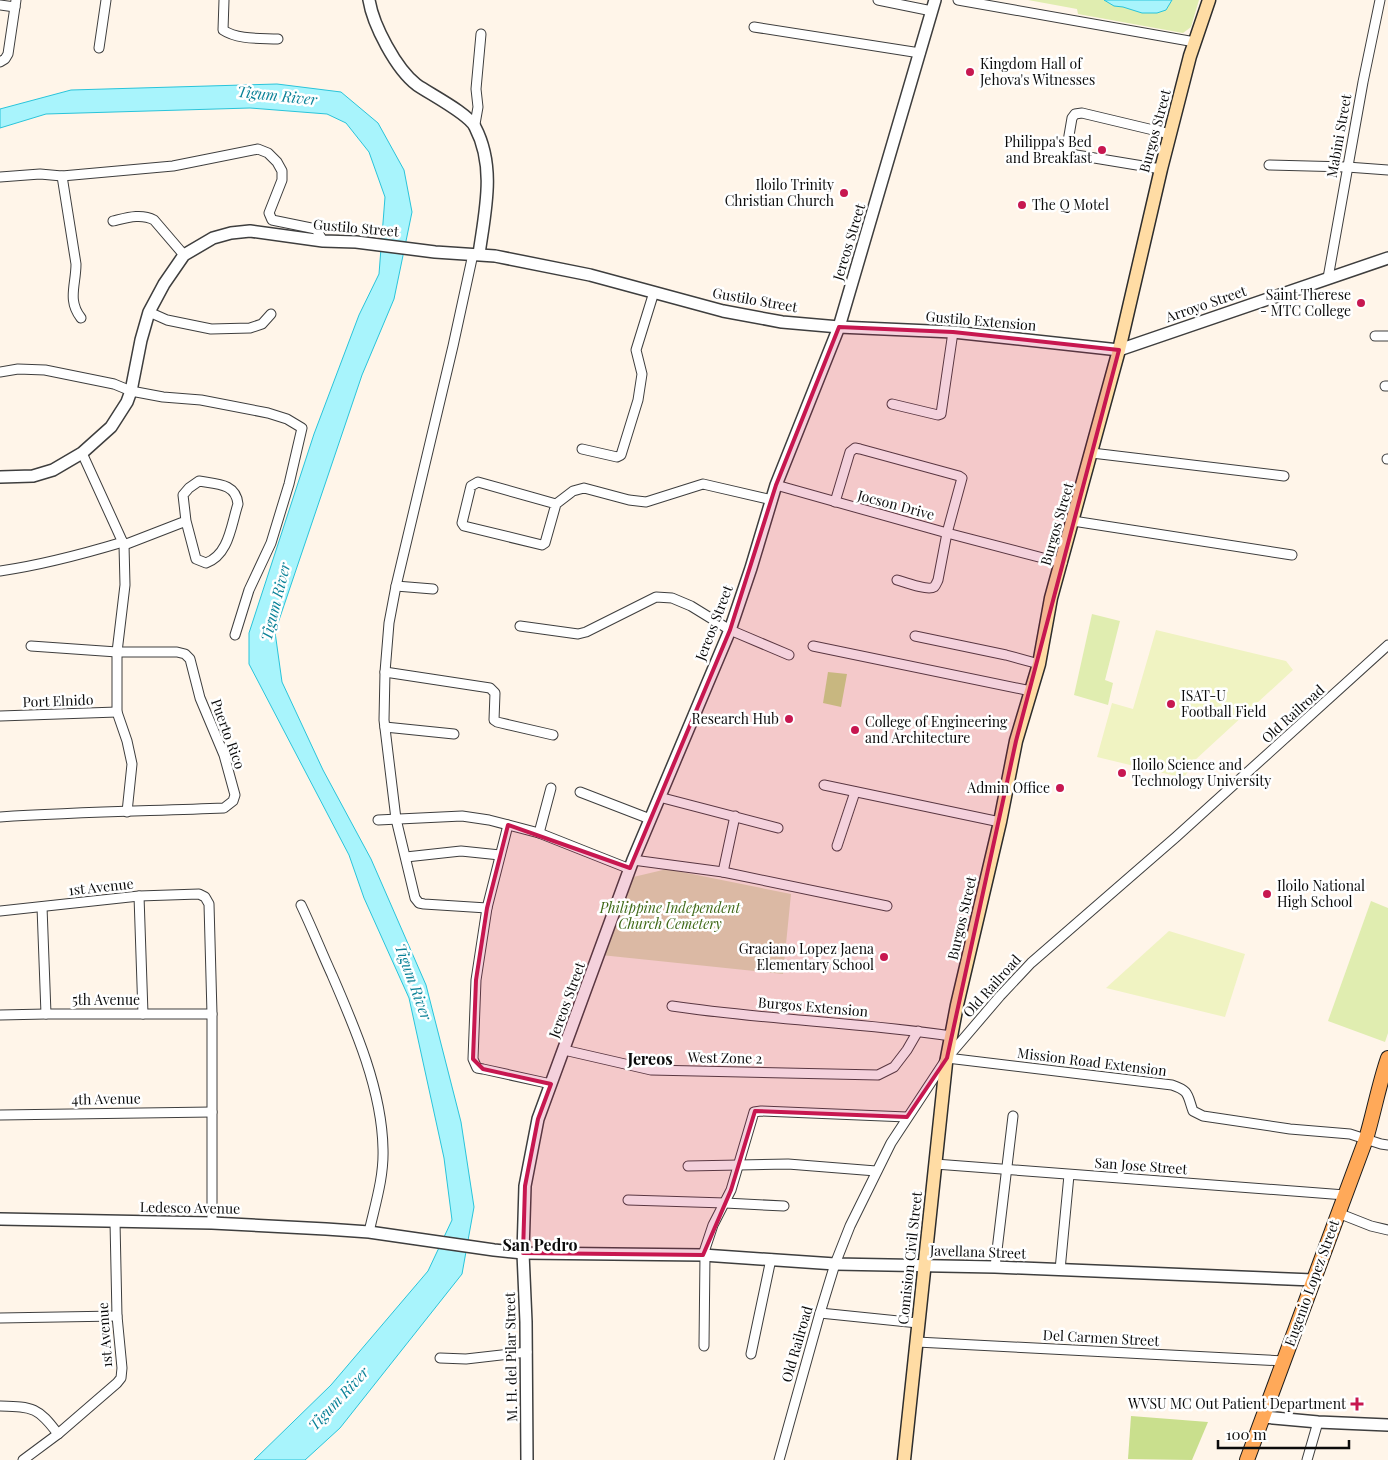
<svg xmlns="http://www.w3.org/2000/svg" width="1388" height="1460" viewBox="0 0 1388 1460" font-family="'Playfair Display',serif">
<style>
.green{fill:#e0edb0}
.forest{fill:#c9df8d}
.cemetery{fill:#e0e2b9}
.pitch{fill:#f0f3c2}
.water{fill:#a8f4fc;stroke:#29c4da}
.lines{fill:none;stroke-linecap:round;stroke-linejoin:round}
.minor-casing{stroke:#3e3e3e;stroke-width:11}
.tertiary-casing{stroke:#3e3e3e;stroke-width:14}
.secondary-casing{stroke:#2d2d2d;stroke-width:15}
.primary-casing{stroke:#1c1c1c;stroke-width:16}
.minor{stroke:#fff;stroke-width:9}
.tertiary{stroke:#fff;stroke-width:11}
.secondary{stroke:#ffdca4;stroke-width:12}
.primary{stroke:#ffa959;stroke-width:14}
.marked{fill:#c71750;fill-opacity:0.2;stroke:#c71750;stroke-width:4;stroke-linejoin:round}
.poi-dot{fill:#c71750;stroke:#fff;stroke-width:2}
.labels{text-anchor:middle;stroke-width:5;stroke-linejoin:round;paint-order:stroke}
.poi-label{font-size:14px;fill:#0b0b0b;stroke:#fff;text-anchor:end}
.street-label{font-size:14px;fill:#0b0b0b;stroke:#fff}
.park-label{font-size:14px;font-style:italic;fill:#3e6816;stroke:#fff}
.water-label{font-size:15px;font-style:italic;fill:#0b8298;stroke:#fff}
.quarter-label{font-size:16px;font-weight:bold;fill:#0b0b0b;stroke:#fff}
</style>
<rect width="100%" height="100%" fill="#fff5e9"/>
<!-- green -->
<g class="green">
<path d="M 1028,0 L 1199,0 L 1191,27 L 1183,33 L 1078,14 L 1077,9 Z"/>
<path d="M 1092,614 L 1120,621 L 1105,680 L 1113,683 L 1108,705 L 1074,695 Z"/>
<path d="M 1371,901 L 1388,908 L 1388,1033 L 1385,1042 L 1328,1021 Z"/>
</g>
<!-- forest -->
<g class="forest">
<path d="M 828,672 L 847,674 L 841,707 L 823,703 Z"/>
<path d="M 1131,1416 L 1208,1422 L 1192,1460 L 1128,1459 Z"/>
</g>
<!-- cemetery -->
<path class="cemetery" d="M 667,869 L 791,894 L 783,974 L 601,955 L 625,879 Z"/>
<!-- pitch -->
<g class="pitch">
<path d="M 1156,630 L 1286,661 L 1293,670 L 1194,761 L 1184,778 L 1097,757 L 1112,703 L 1133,709 Z"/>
<path d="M 1169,931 L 1245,954 L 1225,1017 L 1106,988 Z"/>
</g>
<!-- water -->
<g class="water">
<path d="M 1104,0 L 1172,0 L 1166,10 L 1157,13 L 1142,13 L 1123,7 L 1114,6 Z"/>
<path d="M 277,84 L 341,92 L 378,123 L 404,170 L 412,212 L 394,299 L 362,375 L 275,632 L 282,682 L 323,770 L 371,859 L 426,985 L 461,1122 L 474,1207 L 462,1274 L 340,1428 L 305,1460 L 254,1460 L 331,1385 L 428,1271 L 452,1220 L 444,1158 L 409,998 L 364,898 L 349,855 L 249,664 L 249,633 L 314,434 L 359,315 L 379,274 L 385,197 L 369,152 L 346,123 L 327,114 L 250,108 L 46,114 L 0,128 L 0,109 L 71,90 Z"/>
</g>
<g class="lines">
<defs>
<g id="minor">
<path d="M 224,0 L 223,30 C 238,40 261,38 278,39"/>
<path d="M 878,0 L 932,11"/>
<path d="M 958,0 L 1195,42"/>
<path d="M 0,5 L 15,7"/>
<path d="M 754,27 L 920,53"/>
<path d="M 99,48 L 106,0"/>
<path d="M 0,62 L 5,59 L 8,54 L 16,0"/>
<path d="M 475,124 L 478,107 L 476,89 L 481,34"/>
<path d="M 1040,149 L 1161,169"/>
<path d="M 1066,153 L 1072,118 L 1075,114 L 1082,113 L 1170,134"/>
<path d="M 1269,165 L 1347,167 L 1388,170"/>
<path d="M 62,176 L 76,264 C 76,285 67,300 81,318"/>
<path d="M 0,177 L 40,174 L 62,176 L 173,166 L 258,149 L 268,153 L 277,162 L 282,171 L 282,180 L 269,213 L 272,220 L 316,229 L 323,241"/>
<path d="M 113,221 C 126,218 141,213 154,220 L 184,255"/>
<path d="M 473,254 L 453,346 L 396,586 L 389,623 L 385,672 L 384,720 L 396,819 L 415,898 L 419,903 L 424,904 L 487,908"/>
<path d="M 1328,278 L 1363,82 L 1380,0"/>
<path d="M 149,312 L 167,320 L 211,329 L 250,328 L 262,324 L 271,314"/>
<path d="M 1375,336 L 1388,336"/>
<path d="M 0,372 L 18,369 L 45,370 L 114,384 L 131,391 L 163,397 L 201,400 L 268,413 L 287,419 L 302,428 L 289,484 L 271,543 L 249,590 L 235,635"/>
<path d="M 1385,386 L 1388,386"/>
<path d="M 892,404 L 938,415 L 941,414 L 953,332"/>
<path d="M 582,449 L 617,457 L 621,455 L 638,400 L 642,374 L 636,350 L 654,292"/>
<path d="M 82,453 L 124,545 L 125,585 L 117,652 L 117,712 L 127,741 L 132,764 L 127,812"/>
<path d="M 1092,453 L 1284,476"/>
<path d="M 1387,459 L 1388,459"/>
<path d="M 776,485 L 947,533 L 938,580 C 937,582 936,585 934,587 C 928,591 904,582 897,580"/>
<path d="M 835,502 L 850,452 L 855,448 L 860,449 L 959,476 L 962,478 L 947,533 L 1062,563"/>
<path d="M 556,504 L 478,482 L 471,486 L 462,523 L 464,526 L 542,545 L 545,543 L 556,504 L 573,491 L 584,488 L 629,500 L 646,502 L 703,484 L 772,500"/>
<path d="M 1073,521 L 1292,555"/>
<path d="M 124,545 L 186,521 L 183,495 L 189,488 L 199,481 C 216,484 236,483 238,504 C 231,525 229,555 206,563 L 196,559 L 186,521"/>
<path d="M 0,571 C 42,565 83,554 123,542"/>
<path d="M 396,586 L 433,589"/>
<path d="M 520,626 L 578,634 L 586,632 L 656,597 L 672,598 L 691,606 L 730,630 L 789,655"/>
<path d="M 915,636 L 1006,655 L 1039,664"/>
<path d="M 813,646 L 1031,691"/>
<path d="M 385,672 L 490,688 L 495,693 L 494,720 L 497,722 L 553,735"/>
<path d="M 0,716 L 117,712"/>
<path d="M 385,727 L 454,734"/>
<path d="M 824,785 L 1000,822"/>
<path d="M 580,792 L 650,819"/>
<path d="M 659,797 L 778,828"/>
<path d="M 0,817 C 75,812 149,811 224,808 L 233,801 L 235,795 L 224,755 L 200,698 L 190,659 L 185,654 L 177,652 L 117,652 L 31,646"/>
<path d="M 378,820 L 462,816 L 489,820 L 539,833 L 630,869"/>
<path d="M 508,825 L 487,908 L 476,980 L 473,1059 L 477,1068 L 483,1069 L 551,1084"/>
<path d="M 539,833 L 551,788"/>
<path d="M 837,846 L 855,792"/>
<path d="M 406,857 L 461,851 L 500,855"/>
<path d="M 633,860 L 723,872 L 887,906"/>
<path d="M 723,872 L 735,816"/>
<path d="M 139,896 L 143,1014"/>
<path d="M 301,905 C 312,928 321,951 332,975 C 355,1028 382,1090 383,1149 C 384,1177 375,1205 369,1232"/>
<path d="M 42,907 L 46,1014"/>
<path d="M 0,911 L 139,896 L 199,894 L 205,897 L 209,904 L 212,1014 L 212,1223"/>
<path d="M 672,1006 C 765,1020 858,1022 951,1036"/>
<path d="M 0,1015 L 46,1014 L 212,1014"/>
<path d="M 564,1050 L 651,1070 L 878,1075 L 894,1067 L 907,1050 L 918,1031"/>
<path d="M 947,1058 L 1172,1085 C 1190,1091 1187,1095 1193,1111 L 1203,1116 L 1290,1129 L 1350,1134 L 1381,1144 L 1388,1145"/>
<path d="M 0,1115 L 212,1112"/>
<path d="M 935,1164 L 1345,1195"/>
<path d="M 688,1166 L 788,1164 L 876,1171"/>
<path d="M 628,1200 L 725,1203 L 784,1206"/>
<path d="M 1338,1213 L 1371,1226 L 1388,1230"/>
<path d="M 703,1255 L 713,1225 L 731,1190 L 754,1112 L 761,1111 L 907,1117"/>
<path d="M 995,1267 L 1013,1116"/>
<path d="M 1060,1270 L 1069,1175"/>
<path d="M 820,1313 L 918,1323"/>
<path d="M 0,1318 L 117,1316"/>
<path d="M 917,1342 L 1284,1361"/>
<path d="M 704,1346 L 705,1255"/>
<path d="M 751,1354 L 771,1259"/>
<path d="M 440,1358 L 466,1359 L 527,1352"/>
<path d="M 0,1406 C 33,1407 38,1407 58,1434"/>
<path d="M 23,1460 L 58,1434 L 117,1383 L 121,1378 L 122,1368 L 117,1316 L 115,1222"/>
<path d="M 779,1460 L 820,1313 L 835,1264 L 850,1226 L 891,1143 L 947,1058 L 1000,996 L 1031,963 L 1176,837 L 1388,645"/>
<path d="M 1307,1460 L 1318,1422"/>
</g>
<g id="tertiary">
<path d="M 369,0 C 373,25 396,69 417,85 C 430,94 469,114 475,127 C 496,167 485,211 479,254"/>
<path d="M 0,477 L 33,476 L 53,470 L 82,453 L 111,427 L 127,402 L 131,391 L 141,340 L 149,312 L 164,284 L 184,255 L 213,238 L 231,233 L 250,231 L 323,241 L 356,242 L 435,252 L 495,256 L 590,275 L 723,311 L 782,322 L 839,327 L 953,332 L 1119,350 L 1388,258"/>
<path d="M 0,1219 L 212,1223 L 326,1229 L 369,1232 L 494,1250 L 523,1253 L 703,1255 L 835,1264 L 995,1267 L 1313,1280"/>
<path d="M 1263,1417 L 1318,1422 L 1388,1425"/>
<path d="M 527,1460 L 526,1322 L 523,1253 L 525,1186 L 538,1119 L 633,860 L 730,630 L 751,568 L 776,485 L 839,327 L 935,0"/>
</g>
<path id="secondary" d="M 904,1460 L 946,1063 L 957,1005 L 1000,822 L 1016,741 L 1039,664 L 1051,598 L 1119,350 L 1161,169 L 1190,56 L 1209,0"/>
<path id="primary" d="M 1247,1460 L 1366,1139 C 1374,1112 1379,1084 1388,1058"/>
</defs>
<!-- minor casing -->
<use href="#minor" class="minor-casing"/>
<!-- tertiary casing -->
<use href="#tertiary" class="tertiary-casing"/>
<!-- secondary casing -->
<use href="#secondary" class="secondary-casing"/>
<!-- primary casing -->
<use href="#primary" class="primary-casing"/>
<!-- minor -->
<use href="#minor" class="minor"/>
<!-- tertiary -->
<use href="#tertiary" class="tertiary"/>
<!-- secondary -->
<use href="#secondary" class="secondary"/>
<!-- primary -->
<use href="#primary" class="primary"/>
</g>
<!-- marked area -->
<path class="marked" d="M 839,327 L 953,332 L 1119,350 L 1016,741 L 947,1058 L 907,1117 L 755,1111 L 731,1190 L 703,1255 L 523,1253 L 525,1186 L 538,1119 L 551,1084 L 483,1069 L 473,1059 L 476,980 L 487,908 L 508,825 L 630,868 L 730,630 L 776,485 Z"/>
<!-- markers -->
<g class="poi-dot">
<circle cx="970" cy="72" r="5"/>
<circle cx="1102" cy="150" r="5"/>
<circle cx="844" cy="193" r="5"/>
<circle cx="1022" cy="205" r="5"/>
<circle cx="1361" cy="303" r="5"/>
<circle cx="1171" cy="704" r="5"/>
<circle cx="789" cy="719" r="5"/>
<circle cx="855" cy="730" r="5"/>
<circle cx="1122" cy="773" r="5"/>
<circle cx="1060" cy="788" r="5"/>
<circle cx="1267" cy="894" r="5"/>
<circle cx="884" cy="957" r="5"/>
<path d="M1354.5 1396.5h5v5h5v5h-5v5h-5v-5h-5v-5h5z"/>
</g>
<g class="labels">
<!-- poi labels -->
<g class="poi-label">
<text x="980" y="69" text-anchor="start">Kingdom Hall of<tspan x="980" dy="16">Jehova's Witnesses</tspan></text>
<text x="1092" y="147">Philippa's Bed<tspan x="1092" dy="16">and Breakfast</tspan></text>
<text x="834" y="190">Iloilo Trinity<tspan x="834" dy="16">Christian Church</tspan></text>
<text x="1032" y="210" text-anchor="start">The Q Motel</text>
<text x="1351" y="300">Saint Therese<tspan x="1351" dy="16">- MTC College</tspan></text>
<text x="1181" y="701" text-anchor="start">ISAT-U<tspan x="1181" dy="16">Football Field</tspan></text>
<text x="779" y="724">Research Hub</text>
<text x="865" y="727" text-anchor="start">College of Engineering<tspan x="865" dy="16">and Architecture</tspan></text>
<text x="1132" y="770" text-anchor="start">Iloilo Science and<tspan x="1132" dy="16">Technology University</tspan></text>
<text x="1050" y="793">Admin Office</text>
<text x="1277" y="891" text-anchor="start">Iloilo National<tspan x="1277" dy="16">High School</tspan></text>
<text x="874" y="954">Graciano Lopez Jaena<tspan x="874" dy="16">Elementary School</tspan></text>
<text x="1346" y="1409">WVSU MC Out Patient Department</text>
</g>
<!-- street labels -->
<g class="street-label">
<text transform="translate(1155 131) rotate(-75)" y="5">Burgos Street</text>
<text transform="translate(1339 136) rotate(-80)" y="5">Mabini Street</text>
<text transform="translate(356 228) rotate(5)" y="5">Gustilo Street</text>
<text transform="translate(849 242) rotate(-73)" y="5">Jereos Street</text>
<text transform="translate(755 300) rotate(10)" y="5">Gustilo Street</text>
<text transform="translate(1206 304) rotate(-19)" y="5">Arroyo Street</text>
<text transform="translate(981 321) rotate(5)" y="5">Gustilo Extension</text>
<text transform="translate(896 505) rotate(15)" y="5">Jocson Drive</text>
<text transform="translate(1057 524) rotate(-74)" y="5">Burgos Street</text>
<text transform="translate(714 623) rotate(-69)" y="5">Jereos Street</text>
<text transform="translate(58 701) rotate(-2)" y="5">Port Elnido</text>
<text transform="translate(1293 714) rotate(-42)" y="5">Old Railroad</text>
<text transform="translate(228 734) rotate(70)" y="5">Puerto Rico</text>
<text transform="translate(101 887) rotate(-6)" y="5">1st Avenue</text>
<text transform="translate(962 918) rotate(-77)" y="5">Burgos Street</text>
<text transform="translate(992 986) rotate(-48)" y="5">Old Railroad</text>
<text x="106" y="1005">5th Avenue</text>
<text transform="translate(567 1000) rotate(-70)" y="5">Jereos Street</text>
<text transform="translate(813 1007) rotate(5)" y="5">Burgos Extension</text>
<text transform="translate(725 1058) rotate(1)" y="5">West Zone 2</text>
<text transform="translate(1092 1062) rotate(7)" y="5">Mission Road Extension</text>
<text transform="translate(106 1099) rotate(-1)" y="5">4th Avenue</text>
<text transform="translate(1141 1166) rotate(4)" y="5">San Jose Street</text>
<text transform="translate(190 1208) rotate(1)" y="5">Ledesco Avenue</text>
<text transform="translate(978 1252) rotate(2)" y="5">Javellana Street</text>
<text transform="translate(910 1258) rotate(-84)" y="5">Comision Civil Street</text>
<text transform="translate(1312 1283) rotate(-70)" y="5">Eugenio Lopez Street</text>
<text transform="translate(105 1335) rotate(-94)" y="5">1st Avenue</text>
<text transform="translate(1101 1338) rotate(3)" y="5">Del Carmen Street</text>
<text transform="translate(797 1344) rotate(-74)" y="5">Old Railroad</text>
<text transform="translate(511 1357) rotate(-91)" y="5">M. H. del Pilar Street</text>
</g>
<!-- park labels -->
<g class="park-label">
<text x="670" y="913">Philippine Independent<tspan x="670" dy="16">Church Cemetery</tspan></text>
</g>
<!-- water labels -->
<g class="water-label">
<text transform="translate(277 96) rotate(6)" y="5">Tigum River</text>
<text transform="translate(276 602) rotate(-76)" y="5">Tigum River</text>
<text transform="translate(413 982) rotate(70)" y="5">Tigum River</text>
<text transform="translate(339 1399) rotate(-47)" y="5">Tigum River</text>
</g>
<!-- quarter labels -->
<g class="quarter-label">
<text x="650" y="1065">Jereos</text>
<text x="540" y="1251">San Pedro</text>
</g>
</g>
<!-- scale -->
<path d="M1218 1440v8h131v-8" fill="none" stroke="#0b0b0b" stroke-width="2.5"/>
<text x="1226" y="1440" font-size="15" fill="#0b0b0b" stroke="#ffffff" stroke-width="4" paint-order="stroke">100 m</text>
</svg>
